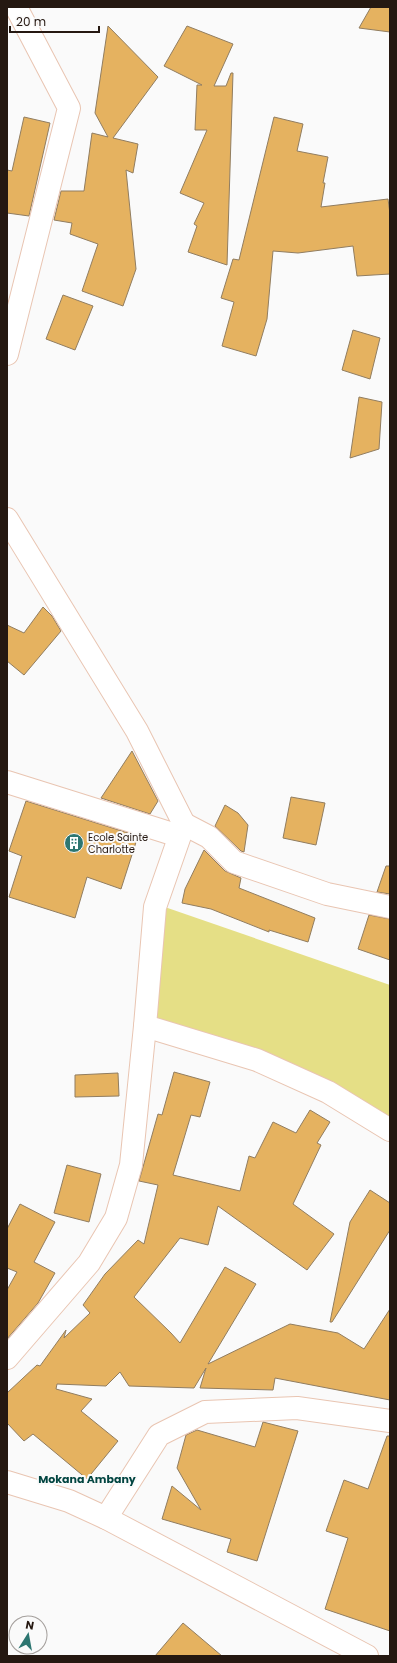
<svg xmlns="http://www.w3.org/2000/svg" width="397" height="1663" viewBox="0 0 397 1663" font-family="Poppins,sans-serif">
<style>
.green{fill:#e5df86}
.building{fill:#e5b260;stroke:#917d60}
.lines{fill:none;stroke-linecap:round;stroke-linejoin:round}
.minor-casing{stroke:#e9c5b2;stroke-width:24}
.minor{stroke:#fff;stroke-width:22}
.labels{text-anchor:middle;stroke-width:4;stroke-linejoin:round;paint-order:stroke}
.poi-label{font-size:10px;fill:#251811;stroke:#fafafa;text-anchor:start}
.neighbourhood-label{font-size:11px;font-weight:bold;fill:#024541;stroke:#fafafa}
</style>
<rect width="100%" height="100%" fill="#fafafa"/>
<!-- green -->
<path class="green" d="M 159,905 L 390,985 L 390,1124 L 151,1023 Z"/>
<!-- building -->
<g class="building">
<path d="M 371,7 L 390,7 L 390,32 L 359,28 Z"/>
<path d="M 108,26 L 158,77 L 113,138 L 138,144 L 133,173 L 126,170 L 136,269 L 123,306 L 82,291 L 98,244 L 70,234 L 72,223 L 54,220 L 61,191 L 84,191 L 92,133 L 108,137 L 95,113 Z"/>
<path d="M 187,26 L 233,44 L 214,86 L 226,86 L 231,73 L 233,73 L 227,265 L 188,252 L 197,226 L 194,224 L 204,203 L 180,193 L 207,130 L 195,130 L 197,85 L 202,85 L 164,66 Z"/>
<path d="M 24,117 L 50,123 L 29,216 L 7,213 L 7,170 L 12,171 Z"/>
<path d="M 274,117 L 303,124 L 297,151 L 328,157 L 323,183 L 325,183 L 321,207 L 388,199 L 390,214 L 390,274 L 357,276 L 353,246 L 298,253 L 273,251 L 267,319 L 256,356 L 222,346 L 234,302 L 221,298 L 233,259 L 239,260 Z"/>
<path d="M 63,295 L 93,306 L 75,350 L 46,339 Z"/>
<path d="M 353,330 L 380,338 L 370,379 L 342,370 Z"/>
<path d="M 359,397 L 382,402 L 379,449 L 350,458 Z"/>
<path d="M 43,607 L 52,616 L 61,631 L 24,675 L 7,661 L 7,625 L 24,633 Z"/>
<path d="M 132,751 L 158,801 L 150,814 L 101,798 Z"/>
<path d="M 291,797 L 325,803 L 316,845 L 283,838 Z"/>
<path d="M 26,801 L 138,836 L 121,889 L 87,877 L 75,918 L 9,897 L 22,856 L 9,851 Z"/>
<path d="M 225,805 L 238,813 L 248,825 L 244,852 L 241,851 L 215,826 Z"/>
<path d="M 204,850 L 225,871 L 241,878 L 239,888 L 315,918 L 308,942 L 269,930 L 269,932 L 211,909 L 182,903 L 185,889 Z"/>
<path d="M 386,866 L 390,866 L 390,894 L 377,892 Z"/>
<path d="M 369,915 L 390,919 L 390,960 L 358,949 Z"/>
<path d="M 174,1072 L 210,1082 L 200,1117 L 191,1115 L 173,1175 L 240,1191 L 249,1156 L 255,1158 L 273,1122 L 296,1133 L 310,1110 L 330,1122 L 317,1143 L 321,1145 L 293,1204 L 334,1234 L 307,1270 L 218,1206 L 208,1245 L 180,1238 L 134,1297 L 171,1333 L 180,1343 L 225,1267 L 256,1284 L 208,1364 L 290,1324 L 338,1333 L 364,1349 L 390,1309 L 390,1400 L 275,1378 L 273,1390 L 200,1388 L 206,1368 L 194,1388 L 129,1386 L 120,1372 L 106,1386 L 57,1384 L 56,1389 L 92,1399 L 81,1411 L 118,1441 L 87,1479 L 33,1434 L 24,1441 L 7,1423 L 7,1393 L 37,1365 L 40,1366 L 66,1330 L 64,1338 L 90,1313 L 83,1305 L 105,1274 L 138,1240 L 144,1244 L 158,1185 L 139,1181 L 158,1114 L 162,1115 Z"/>
<path d="M 118,1073 L 119,1096 L 75,1097 L 75,1075 Z"/>
<path d="M 67,1165 L 101,1174 L 89,1222 L 54,1213 Z"/>
<path d="M 370,1190 L 390,1203 L 390,1230 L 332,1322 L 330,1322 L 350,1222 Z"/>
<path d="M 20,1204 L 55,1222 L 34,1262 L 55,1273 L 38,1303 L 7,1339 L 7,1290 L 17,1272 L 7,1268 L 7,1229 Z"/>
<path d="M 263,1422 L 298,1431 L 257,1561 L 227,1552 L 231,1539 L 162,1519 L 172,1486 L 201,1510 L 177,1468 L 186,1435 L 197,1430 L 255,1447 Z"/>
<path d="M 387,1436 L 390,1436 L 390,1631 L 325,1609 L 348,1538 L 326,1531 L 344,1480 L 368,1489 Z"/>
<path d="M 183,1623 L 222,1656 L 155,1656 Z"/>
</g>
<g class="lines">
<defs>
<g id="minor">
<path d="M 7,354 L 69,108 L 16,7"/>
<path d="M 7,519 L 137,731 L 184,824 L 155,907 L 145,1026 L 131,1165 L 116,1218 L 89,1263 L 7,1358"/>
<path d="M 7,782 L 179,836"/>
<path d="M 184,824 L 209,837 L 234,862 L 327,894 L 390,907"/>
<path d="M 145,1026 L 257,1060 L 328,1092 L 390,1130"/>
<path d="M 7,1482 L 69,1501 L 106,1518 L 367,1656"/>
<path d="M 106,1518 L 159,1435 L 205,1412 L 297,1408 L 390,1421"/>
</g>
</defs>
<!-- minor casing -->
<use href="#minor" class="minor-casing"/>
<!-- minor -->
<use href="#minor" class="minor"/>
</g>
<!-- icons -->
<defs>
<symbol id="building-disc" viewBox="-11 -11 22 22"><circle r="9.5" fill="#2d7671" stroke="#fafafa"/><path d="M-4-6H4V6H1V3H-1V6H-4ZM-2.5-4.3h1.7v1.8h-1.7ZM.8-4.3h1.7v1.8H.8ZM-2.5-1h1.7V.8h-1.7ZM.8-1h1.7V.8H.8Z" fill="#fff"/></symbol>
</defs>
<g fill-rule="evenodd">
<use href="#building-disc" x="63" y="832" width="22" height="22"/>
</g>
<g class="labels">
<!-- poi labels -->
<g class="poi-label">
<text x="88" y="841">Ecole Sainte<tspan x="88" dy="12">Charlotte</tspan></text>
</g>
<!-- neighbourhood labels -->
<g class="neighbourhood-label">
<text x="87" y="1483">Mokana Ambany</text>
</g>
</g>
<!-- border -->
<rect width="397" height="1663" fill="none" stroke="#251811" stroke-width="16"/>
<!-- north arrow -->
<g transform="translate(28 1635) rotate(11)"><circle r="19" fill="#fafafa" stroke="#a5a09d"/>
<path d="M0-3L7 15L0 10L-7 15Z" fill="#2d7671"/>
<text y="-6" font-size="11" font-weight="bold" text-anchor="middle" fill="#251811">N</text>
</g>
<!-- scale -->
<path d="M10 26v6h89v-6" fill="none" stroke="#251811" stroke-width="2"/>
<text x="16" y="26" font-size="12" fill="#251811" stroke="#fafafa" stroke-width="3" paint-order="stroke">20 m</text>
</svg>
